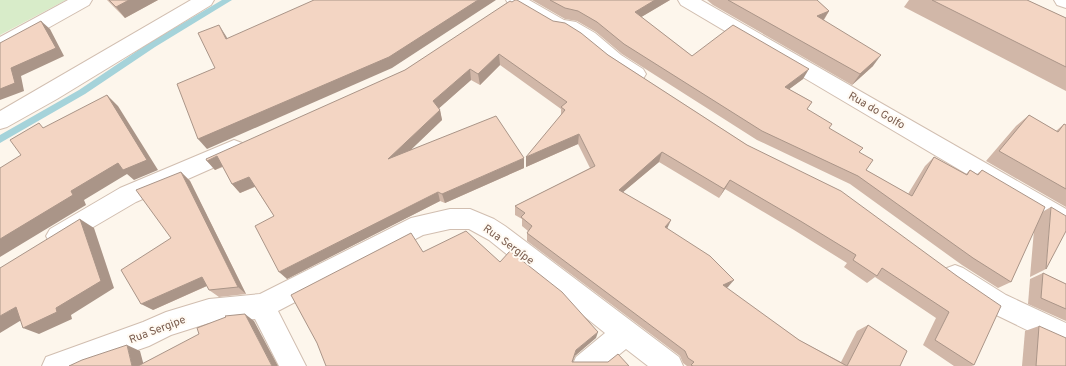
<svg xmlns="http://www.w3.org/2000/svg" width="1066" height="366" viewBox="0 0 1066 366" font-family="Overpass,sans-serif">
<style>
.green{fill:#d8ecc9}
.lines{fill:none;stroke-linecap:round;stroke-linejoin:round}
.stream{fill:#a5d3da;fill-rule:evenodd}
.minor-casing{stroke:#d1beb0;stroke-width:2}
.minor{fill:#fff;fill-rule:evenodd}
.wall{fill:#d1b7a8}
.shaded-wall{fill:#aa9588}
.building{fill:#f3d5c3;stroke:#aa9588}
.labels{text-anchor:middle;stroke-width:4;stroke-linejoin:round;paint-order:stroke}
.street-label{font-size:11px;fill:#7a5c4d;stroke:#fffaf3}
</style>
<rect width="100%" height="100%" fill="#fdf6ec"/>
<!-- green -->
<path class="green" d="M 0,0 L 66,0 L 0,35 Z"/>
<g class="lines">
<!-- stream -->
<path class="stream" d="M 222,0 L 232,0 L 155,47 L 85,94 L 0,143 L 0,135 L 79,90 L 149,43 Z"/>
<defs>
<g id="minor">
<path d="M 68,0 L 92,0 L 89,5 L 7,51 L 0,53 L 0,37 Z"/>
<path d="M 191,0 L 214,0 L 211,5 L 57,99 L 7,127 L 0,129 L 0,111 Z"/>
<path d="M 506,0 L 529,0 L 564,20 L 576,22 L 595,33 L 621,55 L 643,69 L 646,74 L 643,79 L 636,82 L 629,79 L 607,65 L 581,43 L 565,33 L 553,31 L 509,5 Z"/>
<path d="M 678,0 L 701,0 L 1066,209 L 1066,231 L 1058,228 L 681,5 Z"/>
<path d="M 1054,0 L 1066,0 L 1066,8 L 1057,5 Z"/>
<path d="M 234,140 L 242,143 L 245,149 L 242,155 L 136,202 L 66,243 L 58,247 L 50,243 L 46,236 L 50,229 L 120,188 Z"/>
<path d="M 450,209 L 470,209 L 494,219 L 505,226 L 679,357 L 683,366 L 648,366 L 626,349 L 605,366 L 572,366 L 576,357 L 605,333 L 489,240 L 469,229 L 450,229 L 423,235 L 278,311 L 306,366 L 279,366 L 255,319 L 209,323 L 171,335 L 149,346 L 92,366 L 42,366 L 46,357 L 143,322 L 166,312 L 209,299 L 260,294 L 411,218 Z"/>
<path d="M 955,265 L 963,268 L 1006,295 L 1066,323 L 1066,349 L 988,311 L 947,284 L 943,276 L 947,268 Z"/>
</g>
</defs>
<!-- minor casing -->
<use href="#minor" class="minor-casing"/>
<!-- minor -->
<use href="#minor" class="minor"/>
</g>
<!-- wall -->
<g class="wall">
<path d="M 107,0 L 158,0 L 125,18 Z"/>
<path d="M 532,0 L 670,0 L 641,17 L 692,56 L 803,79 L 789,89 L 812,102 L 807,109 L 829,128 L 859,152 L 866,170 L 908,194 L 925,166 L 934,157 L 966,174 L 970,170 L 977,174 L 982,170 L 1042,212 L 1051,207 L 1046,269 L 1030,277 L 1034,230 L 1011,282 L 998,288 L 962,265 L 850,184 L 757,140 L 622,54 L 596,32 L 577,21 L 565,19 Z"/>
<path d="M 707,0 L 817,0 L 829,11 L 824,20 L 873,66 L 852,85 L 713,5 Z"/>
<path d="M 909,0 L 1027,0 L 1066,18 L 1066,91 L 904,7 Z"/>
<path d="M 512,2 L 608,55 L 747,145 L 957,276 L 974,365 L 972,366 L 954,366 L 923,345 L 936,318 L 875,277 L 867,283 L 844,267 L 847,263 L 794,230 L 725,189 L 719,198 L 659,162 L 623,192 L 667,229 L 728,287 L 726,288 L 799,340 L 841,362 L 857,331 L 868,325 L 900,366 L 687,366 L 683,363 L 680,356 L 527,241 L 527,233 L 528,231 L 522,226 L 522,219 L 515,215 L 515,206 L 590,168 L 578,144 L 526,167 L 561,115 L 561,109 L 500,65 L 480,85 L 471,80 L 439,108 L 440,110 L 442,120 L 411,149 L 524,168 L 445,203 L 440,201 L 287,279 L 274,216 L 255,187 L 240,193 L 232,184 L 223,167 L 215,170 L 207,161 L 405,70 Z"/>
<path d="M 1029,115 L 1056,131 L 1064,124 L 1066,125 L 1066,207 L 986,161 L 1016,126 Z"/>
<path d="M 181,172 L 190,181 L 246,294 L 219,297 L 209,290 L 207,286 L 153,310 L 171,238 Z"/>
<path d="M 1043,273 L 1066,284 L 1066,321 L 1028,304 L 1030,279 Z"/>
<path d="M 1039,326 L 1066,366 L 1022,366 L 1025,331 Z"/>
</g>
<!-- shaded-wall -->
<g class="shaded-wall">
<path d="M 129,0 L 158,0 L 125,18 L 116,7 Z"/>
<path d="M 478,0 L 496,0 L 392,68 L 207,149 L 198,139 Z"/>
<path d="M 655,0 L 670,0 L 633,22 L 635,12 Z"/>
<path d="M 829,11 L 822,22 L 817,16 Z"/>
<path d="M 41,21 L 50,29 L 64,56 L 21,76 L 24,91 L 0,100 L 0,89 L 11,68 Z"/>
<path d="M 219,25 L 226,36 L 233,49 L 226,39 Z"/>
<path d="M 499,54 L 500,65 L 480,85 L 478,74 Z"/>
<path d="M 881,55 L 873,66 L 852,85 L 860,74 Z"/>
<path d="M 470,69 L 471,80 L 436,111 L 433,101 Z"/>
<path d="M 809,69 L 803,79 L 780,96 L 785,87 Z"/>
<path d="M 107,95 L 118,106 L 158,170 L 134,180 L 127,174 L 84,200 L 86,205 L 0,257 L 0,239 L 71,191 Z"/>
<path d="M 440,110 L 442,120 L 392,168 L 388,159 Z"/>
<path d="M 579,134 L 578,144 L 526,167 L 526,157 Z"/>
<path d="M 662,152 L 659,162 L 616,198 L 619,190 Z"/>
<path d="M 217,156 L 225,165 L 215,170 L 207,161 Z"/>
<path d="M 524,158 L 524,168 L 445,203 L 442,194 Z"/>
<path d="M 181,172 L 190,181 L 246,294 L 238,287 Z"/>
<path d="M 249,177 L 256,186 L 240,193 L 232,184 Z"/>
<path d="M 730,180 L 725,189 L 719,198 L 724,189 Z"/>
<path d="M 438,192 L 440,201 L 287,279 L 279,272 Z"/>
<path d="M 80,219 L 94,228 L 114,288 L 71,315 L 72,319 L 39,334 L 23,328 L 56,308 Z"/>
<path d="M 671,220 L 667,229 L 665,227 Z"/>
<path d="M 202,277 L 211,284 L 153,310 L 141,304 Z"/>
<path d="M 734,280 L 728,287 L 717,292 L 723,285 Z"/>
<path d="M 16,307 L 33,313 L 0,333 L 0,316 Z"/>
<path d="M 245,314 L 254,321 L 278,366 L 272,366 Z"/>
<path d="M 598,332 L 596,338 L 575,356 L 571,366 L 576,350 Z"/>
<path d="M 127,345 L 140,351 L 144,366 L 132,366 Z"/>
</g>
<!-- building -->
<g class="building">
<path d="M 109,0 L 129,0 L 116,7 Z"/>
<path d="M 314,0 L 478,0 L 389,57 L 198,139 L 177,84 L 215,68 L 198,33 L 219,25 L 226,39 Z"/>
<path d="M 515,0 L 517,0 L 553,21 L 565,23 L 581,33 L 608,55 L 747,145 L 841,191 L 957,276 L 1001,306 L 974,365 L 935,340 L 949,312 L 882,268 L 877,276 L 853,260 L 856,255 L 802,222 L 730,180 L 724,189 L 662,152 L 619,190 L 671,220 L 665,227 L 710,256 L 734,280 L 723,285 L 799,340 L 847,366 L 868,325 L 907,351 L 900,366 L 693,366 L 691,365 L 694,362 L 688,358 L 685,351 L 527,233 L 532,226 L 521,217 L 525,213 L 515,206 L 595,166 L 579,134 L 526,157 L 565,110 L 561,107 L 567,102 L 499,54 L 478,74 L 470,69 L 433,101 L 440,110 L 388,159 L 496,116 L 524,158 L 442,194 L 438,192 L 279,272 L 255,226 L 274,216 L 249,177 L 232,184 L 217,156 L 207,161 L 206,159 L 405,70 L 510,1 L 512,2 Z"/>
<path d="M 550,0 L 655,0 L 635,12 L 692,56 L 733,25 L 809,69 L 785,87 L 812,102 L 807,109 L 832,124 L 829,128 L 863,148 L 859,152 L 873,160 L 866,170 L 912,196 L 934,157 L 967,175 L 970,170 L 978,175 L 982,170 L 1045,207 L 1011,282 L 973,258 L 858,176 L 762,131 L 624,44 L 597,22 L 578,11 L 565,8 Z"/>
<path d="M 728,0 L 817,0 L 829,11 L 817,16 L 881,55 L 860,74 Z"/>
<path d="M 932,0 L 1027,0 L 1066,18 L 1066,67 Z"/>
<path d="M 41,21 L 56,48 L 11,68 L 15,83 L 0,89 L 0,43 Z"/>
<path d="M 107,95 L 147,160 L 123,170 L 118,163 L 71,191 L 73,195 L 0,239 L 0,168 L 21,155 L 10,140 L 39,123 L 43,128 Z"/>
<path d="M 1029,115 L 1058,132 L 1064,124 L 1066,125 L 1066,189 L 999,151 Z"/>
<path d="M 181,172 L 238,287 L 209,290 L 202,277 L 141,304 L 121,270 L 171,238 L 136,190 Z"/>
<path d="M 1051,207 L 1066,216 L 1066,231 L 1046,269 Z"/>
<path d="M 80,219 L 101,281 L 56,308 L 57,312 L 23,328 L 16,307 L 0,316 L 0,268 Z"/>
<path d="M 466,231 L 500,262 L 510,251 L 562,292 L 598,332 L 576,350 L 572,362 L 608,362 L 618,354 L 629,366 L 326,366 L 317,343 L 291,295 L 411,233 L 423,252 Z"/>
<path d="M 1043,273 L 1066,284 L 1066,309 L 1041,298 Z"/>
<path d="M 245,314 L 272,366 L 138,366 L 199,334 L 197,328 L 226,317 L 225,316 Z"/>
<path d="M 1039,326 L 1066,338 L 1066,366 L 1036,366 Z"/>
<path d="M 127,345 L 132,366 L 69,366 L 82,360 Z"/>
</g>
<g class="labels">
<!-- street labels -->
<g class="street-label">
<text transform="translate(877 110) rotate(30)" y="4">Rua do Golfo</text>
<text transform="translate(509 244) rotate(36)" y="4">Rua Sergípe</text>
<text transform="translate(157 329) rotate(-21)" y="4">Rua Sergipe</text>
</g>
</g>
</svg>
